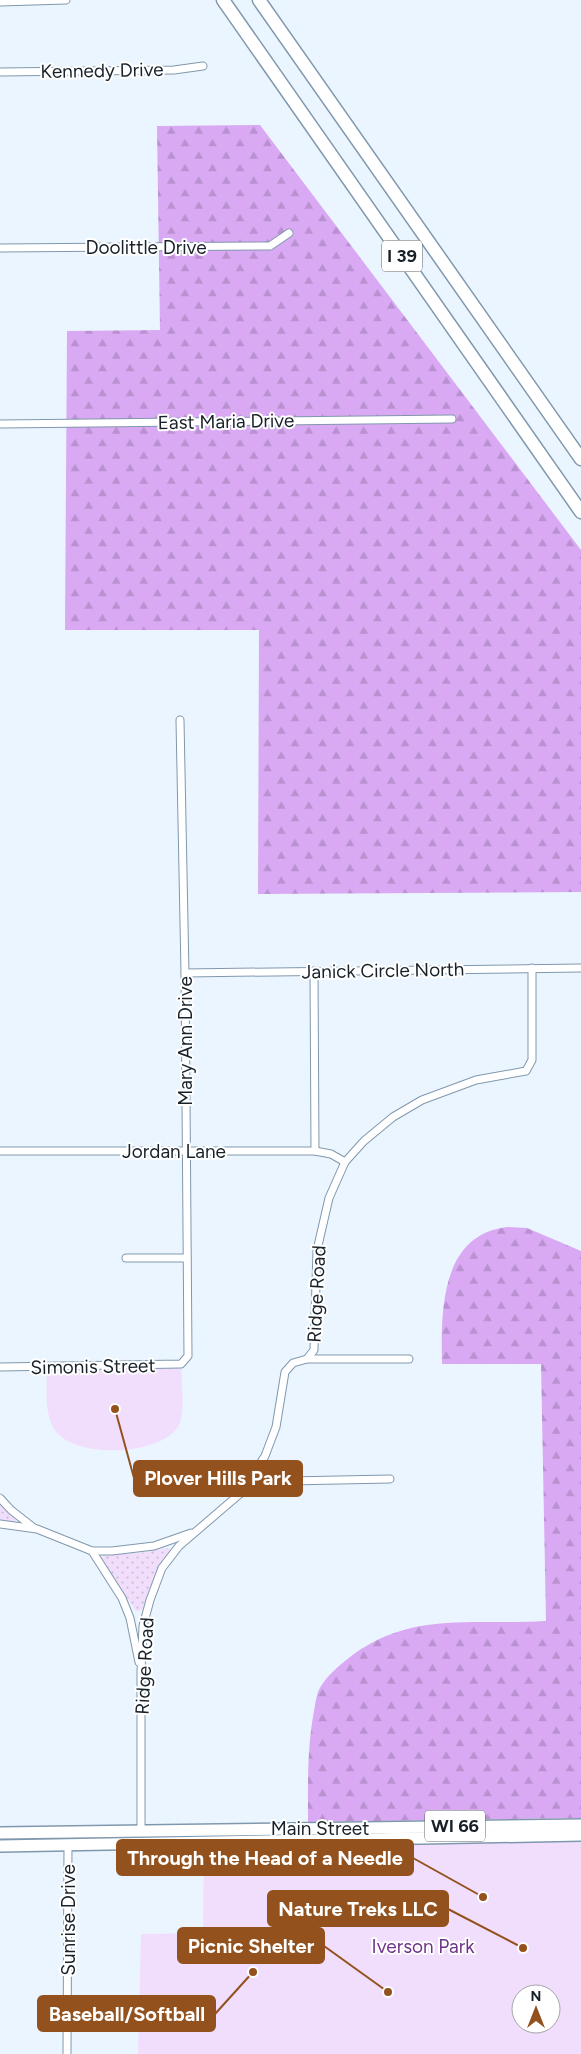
<svg xmlns="http://www.w3.org/2000/svg" width="581" height="2054" viewBox="0 0 581 2054" font-family="Figtree,sans-serif">
<style>
.grass{fill:url(#grass-dots)}
.forest{fill:url(#forest-firs)}
.park{fill:#f1defc;fill-rule:evenodd}
.lines{fill:none;stroke-linecap:round;stroke-linejoin:round}
.street-casing{stroke:#8098ad;stroke-width:9}
.primary-casing{stroke:#8098ad;stroke-width:14}
.highway-casing{stroke:#8098ad;stroke-width:15}
.street{stroke:#fff;stroke-width:7}
.primary{stroke:#fff;stroke-width:11}
.highway{stroke:#fff;stroke-width:12}
.labels{text-anchor:middle;stroke-width:4;stroke-linejoin:round;paint-order:stroke}
.shield{fill:#fff;stroke:#5d6469;stroke-width:1}
.shield-label{font-size:18px;font-weight:bold;fill:#182129}
.street-label{font-size:19px;fill:#182129;stroke:#fff}
.park-label{font-size:19px;fill:#6e3489;stroke:#fff}
.leader{fill:none;stroke:#93521d;stroke-width:2}
.callout-dot{fill:#93521d;stroke:#fff;stroke-width:2}
.callout{fill:#93521d;stroke:#93521d;stroke-width:2}
.callout-label{font-size:20px;text-anchor:middle;font-weight:bold;fill:#fff}
</style>
<defs>
<pattern id="grass-dots" width="8" height="8" patternUnits="userSpaceOnUse" patternTransform="scale(1.25)"><rect width="8" height="8" fill="#f1defc"/><path d="M2 2h.1M6 6h.1" fill="none" stroke="#cebed8" stroke-width="1.8" stroke-linecap="round"/></pattern>
<pattern id="forest-firs" width="22" height="20" patternUnits="userSpaceOnUse" patternTransform="scale(1.25)"><rect width="22" height="20" fill="#d9a9f3"/><path d="M5 1l3.5 6h-7zM16 11l3.5 6h-7z" fill="#ba91d0"/></pattern>
</defs>
<rect width="100%" height="100%" fill="#ebf5ff"/>
<!-- grass -->
<g class="grass">
<path d="M 0,1504 L 15,1519 L 16,1521 L 0,1521 Z"/>
<path d="M 168,1548 L 171,1550 L 153,1579 L 142,1610 L 136,1611 L 103,1562 L 102,1557 L 105,1555 L 140,1553 Z"/>
</g>
<!-- forest -->
<g class="forest">
<path d="M 260,125 L 581,550 L 581,892 L 258,894 L 259,630 L 65,630 L 67,331 L 160,330 L 157,126 Z"/>
<path d="M 508,1227 L 527,1228 L 581,1251 L 581,1818 L 308,1822 C 308,1785 307,1748 314,1711 C 315,1705 316,1698 318,1692 C 323,1680 335,1669 345,1661 C 408,1609 473,1626 546,1621 L 541,1364 L 442,1364 C 441,1312 440,1234 508,1227 Z"/>
</g>
<!-- park -->
<g class="park">
<path d="M 181,1364 C 181,1380 186,1412 179,1425 C 162,1457 70,1460 53,1427 C 44,1409 47,1386 47,1367 Z"/>
<path d="M 581,1835 L 581,2054 L 138,2054 L 141,1934 L 203,1933 L 204,1843 ZM 521,1994 L 551,1994 L 551,2024 L 521,2024 Z"/>
</g>
<g class="lines">
<defs>
<g id="street">
<path d="M 0,2 L 66,0"/>
<path d="M 0,72 L 174,70 L 203,66"/>
<path d="M 0,248 L 270,246 L 289,233"/>
<path d="M 0,424 L 452,419"/>
<path d="M 314,971 L 315,1151"/>
<path d="M 185,973 L 581,968"/>
<path d="M 0,1151 L 315,1151 L 331,1154 L 345,1162"/>
<path d="M 126,1258 L 187,1258"/>
<path d="M 307,1359 L 409,1359"/>
<path d="M 0,1367 L 181,1364 L 188,1356 L 185,973 L 180,720"/>
<path d="M 242,1492 L 268,1483 L 288,1481 L 390,1479"/>
<path d="M 0,1498 L 11,1510 L 34,1528"/>
<path d="M 0,1524 L 37,1529 L 92,1551 L 112,1551 L 154,1546 L 191,1533"/>
<path d="M 92,1551 L 122,1598 L 130,1618 L 139,1662"/>
<path d="M 141,1830 L 141,1672 L 143,1626 L 150,1600 L 162,1568 L 179,1546 L 242,1492 L 265,1456 L 276,1427 L 285,1372 L 293,1363 L 307,1359 L 314,1350 L 317,1250 L 329,1198 L 345,1162 L 364,1141 L 393,1117 L 422,1100 L 476,1080 L 526,1071 L 532,1060 L 532,968"/>
<path d="M 67,2054 L 68,1845"/>
</g>
<g id="primary">
<path d="M 0,1833 L 581,1825"/>
<path d="M 0,1846 L 581,1835"/>
</g>
<g id="highway">
<path d="M 223,0 L 581,512"/>
<path d="M 259,0 L 581,459"/>
</g>
</defs>
<!-- street casing -->
<use href="#street" class="street-casing"/>
<!-- primary casing -->
<use href="#primary" class="primary-casing"/>
<!-- highway casing -->
<use href="#highway" class="highway-casing"/>
<!-- street -->
<use href="#street" class="street"/>
<!-- primary -->
<use href="#primary" class="primary"/>
<!-- highway -->
<use href="#highway" class="highway"/>
</g>
<g class="labels">
<!-- shield labels -->
<g class="shield">
<rect x="382" y="240.5" width="40" height="31" rx="4"/>
<rect x="425" y="1810.5" width="60" height="31" rx="4"/>
</g>
<g class="shield-label">
<text x="402" y="262">I 39</text>
<text x="455" y="1832">WI 66</text>
</g>
<!-- street labels -->
<g class="street-label">
<text transform="translate(102 70) rotate(-1)" y="7">Kennedy Drive</text>
<text x="146" y="254">Doolittle Drive</text>
<text transform="translate(226 421) rotate(-1)" y="7">East Maria Drive</text>
<text transform="translate(383 970) rotate(-1)" y="7">Janick Circle North</text>
<text transform="translate(185 1041) rotate(-90)" y="7">Mary Ann Drive</text>
<text x="174" y="1158">Jordan Lane</text>
<text transform="translate(316 1294) rotate(-87)" y="7">Ridge Road</text>
<text transform="translate(93 1366) rotate(-1)" y="7">Simonis Street</text>
<text transform="translate(144 1666) rotate(-87)" y="7">Ridge Road</text>
<text x="320" y="1835">Main Street</text>
<text transform="translate(68 1920) rotate(-90)" y="7">Sunrise Drive</text>
</g>
<!-- park labels -->
<g class="park-label">
<text x="423" y="1953">Iverson Park</text>
</g>
</g>
<!-- callouts -->
<path class="leader" d="M115 1409L134 1478M483 1897L413 1858M523 1948L448 1909M388 1992L324 1946M253 1972L215 2014"/>
<g class="callout-dot">
<circle cx="115" cy="1409" r="5"/>
<circle cx="483" cy="1897" r="5"/>
<circle cx="523" cy="1948" r="5"/>
<circle cx="388" cy="1992" r="5"/>
<circle cx="253" cy="1972" r="5"/>
</g>
<g class="callout">
<rect x="134" y="1461" width="168" height="35" rx="5"/>
<rect x="117" y="1840" width="296" height="35" rx="5"/>
<rect x="268" y="1891" width="180" height="35" rx="5"/>
<rect x="178" y="1928" width="146" height="35" rx="5"/>
<rect x="38" y="1996" width="177" height="35" rx="5"/>
</g>
<g class="callout-label">
<text x="218" y="1485">Plover Hills Park</text>
<text x="265" y="1865">Through the Head of a Needle</text>
<text x="358" y="1916">Nature Treks LLC</text>
<text x="251" y="1953">Picnic Shelter</text>
<text x="127" y="2021">Baseball/Softball</text>
</g>
<!-- north arrow -->
<g transform="translate(536 2009)"><circle r="24" fill="#ffffff" stroke="#a3a6a9"/>
<path d="M0-4L9 19L0 12L-9 19Z" fill="#93521d"/>
<text y="-8" font-size="14" font-weight="bold" text-anchor="middle" fill="#182129">N</text>
</g>
</svg>
